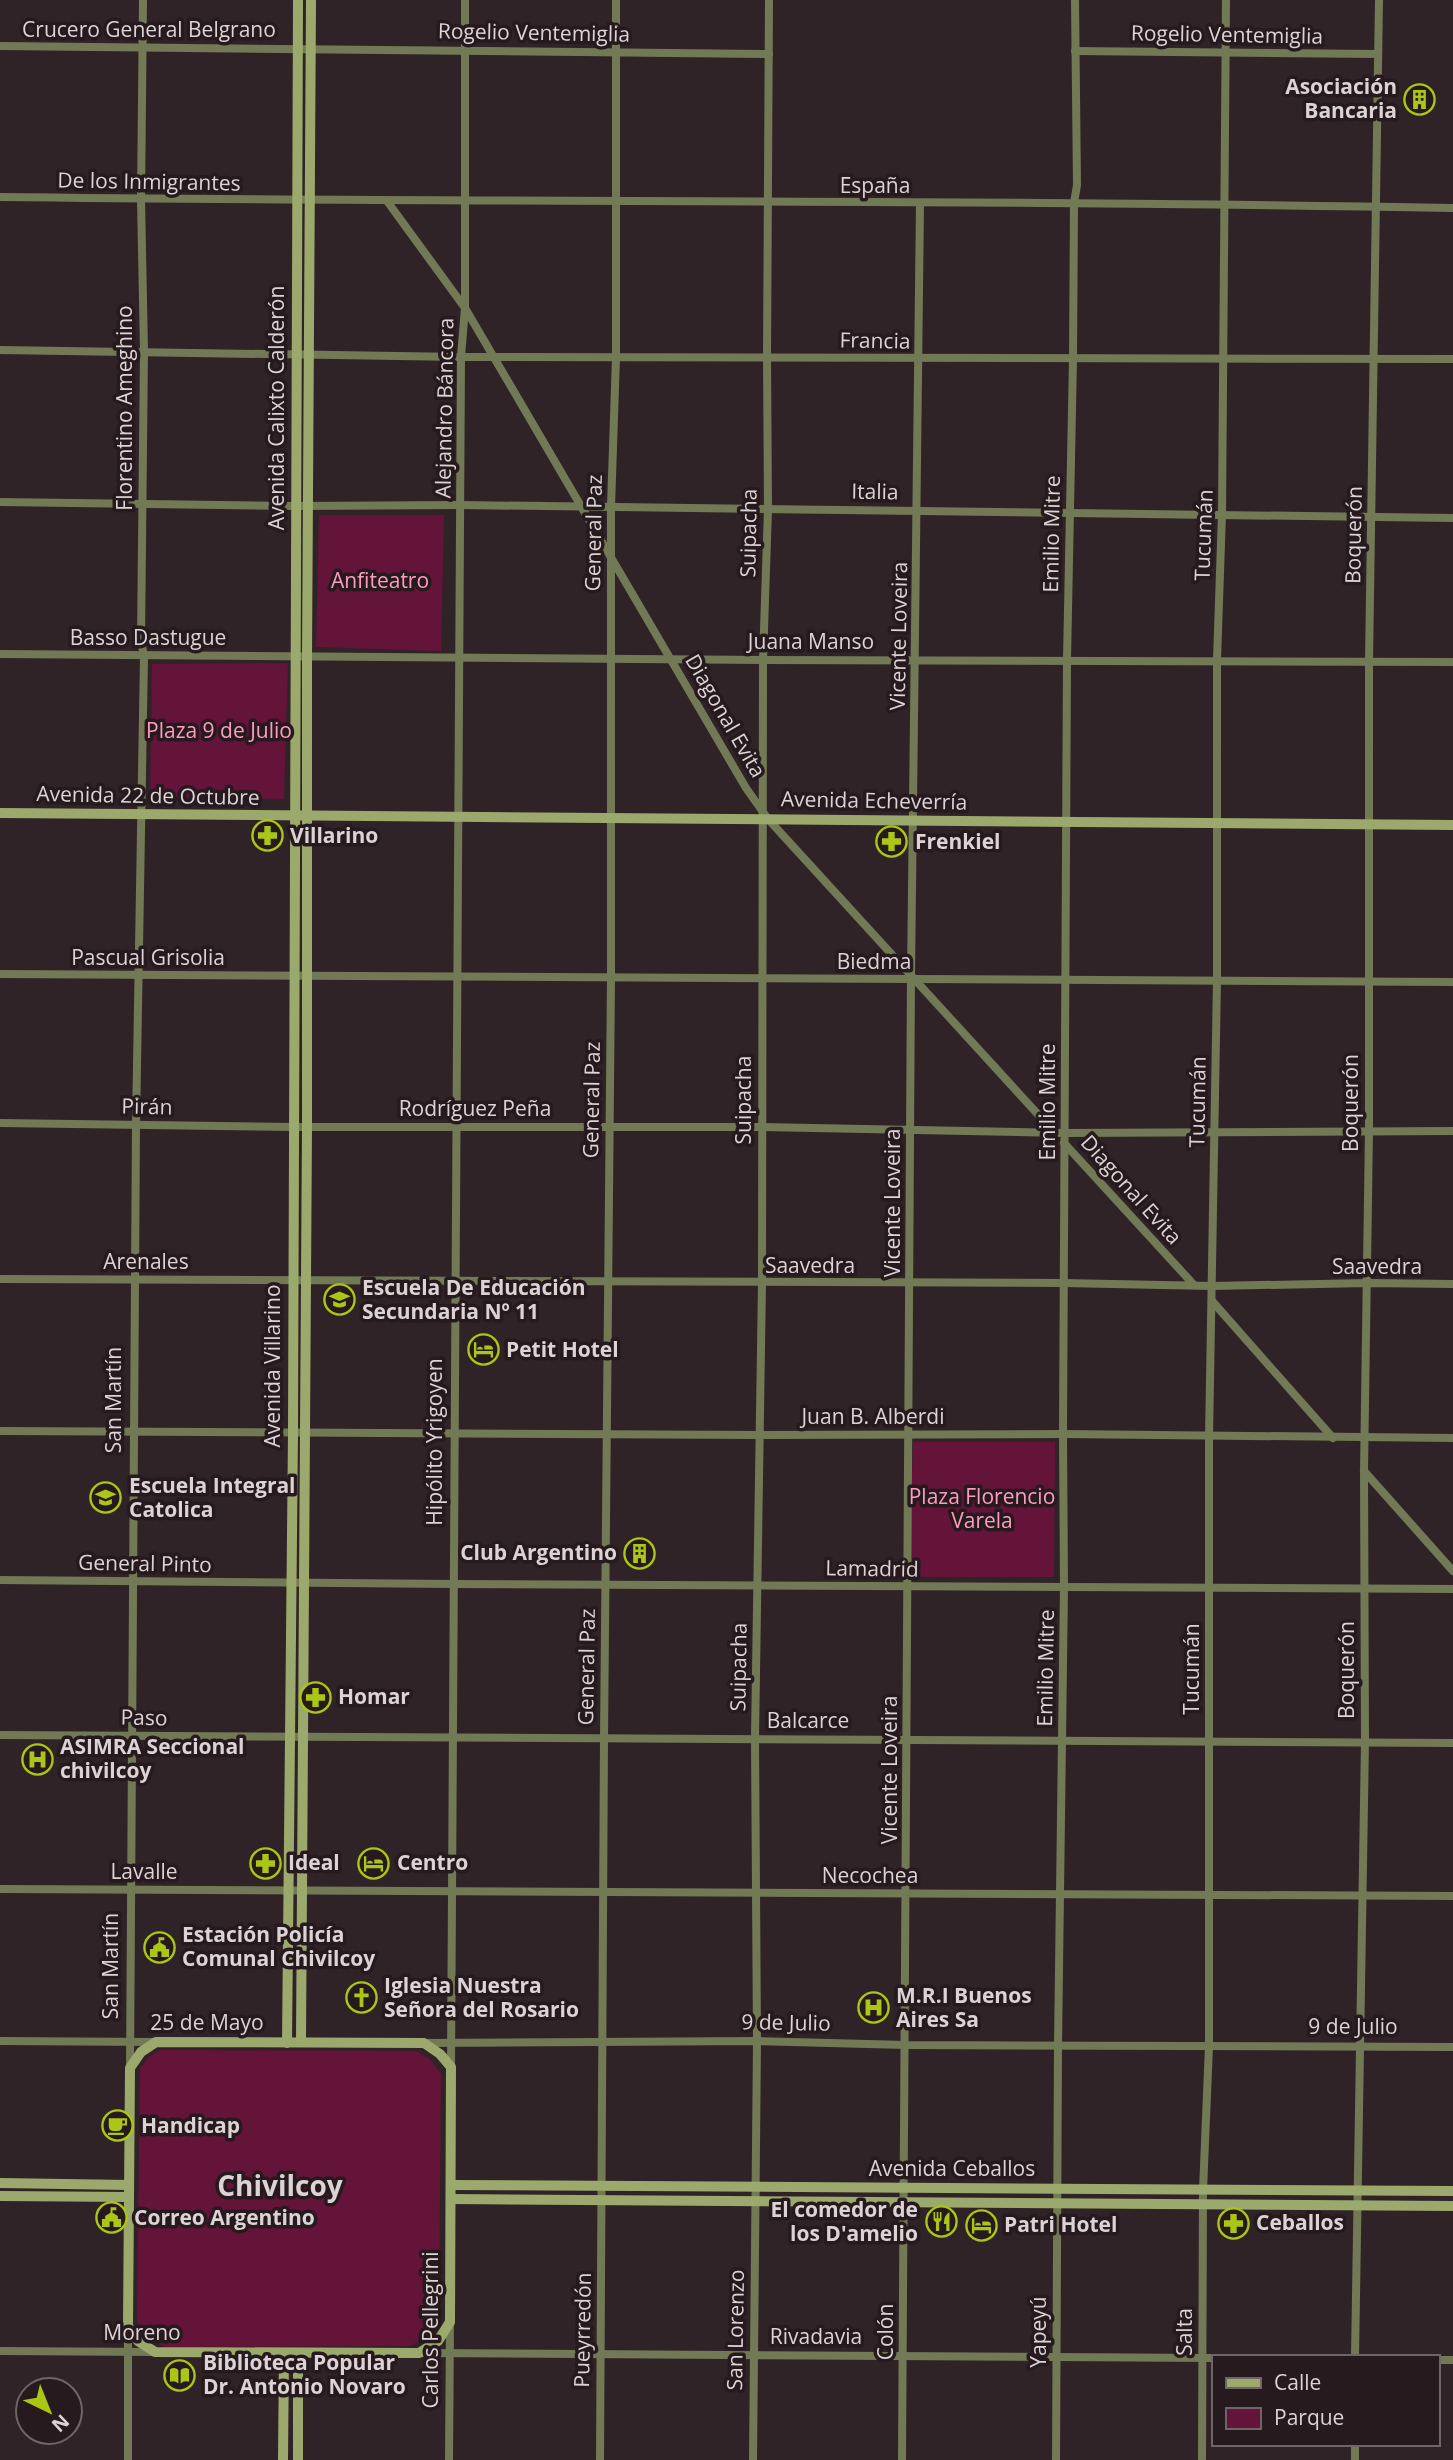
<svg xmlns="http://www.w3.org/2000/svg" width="1453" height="2460" viewBox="0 0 1453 2460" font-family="'Open Sans',sans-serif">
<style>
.green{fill:#641339}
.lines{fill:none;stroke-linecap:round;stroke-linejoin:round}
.minor{stroke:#717a55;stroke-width:8}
.secondary{stroke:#9baa6c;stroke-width:10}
.labels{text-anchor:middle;stroke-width:7;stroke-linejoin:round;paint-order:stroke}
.street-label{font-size:21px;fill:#dcd3d5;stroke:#261a1e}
.poi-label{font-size:21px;font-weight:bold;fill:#dcd3d5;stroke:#261a1e;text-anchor:start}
.park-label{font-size:21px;fill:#fe9cbf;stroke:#261a1e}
.district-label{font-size:28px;font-weight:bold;fill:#dcd3d5;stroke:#261a1e}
</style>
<rect width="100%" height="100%" fill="#302328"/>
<!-- green -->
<g class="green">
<path d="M 319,515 L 444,515 L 441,651 L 316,647 Z"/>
<path d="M 288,663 L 284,799 L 150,797 L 152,664 Z"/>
<path d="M 913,1442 L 1055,1442 L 1054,1577 L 909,1577 Z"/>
<path d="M 160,2050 L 416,2051 L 430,2059 L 441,2074 L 439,2321 L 430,2334 L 411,2346 L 165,2347 L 147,2339 L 137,2322 L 140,2068 L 149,2057 Z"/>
</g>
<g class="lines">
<!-- minor -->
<g class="minor">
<path d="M 0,46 L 769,54"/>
<path d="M 1075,51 L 1378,54"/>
<path d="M 0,197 C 484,203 969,199 1453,208"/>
<path d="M 387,201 L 465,308 L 746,788 L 768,819 L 1055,1133"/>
<path d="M 0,350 L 461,357 L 1453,359"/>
<path d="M 0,502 L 297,506 L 461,505 L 1453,518"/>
<path d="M 0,654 L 763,660 L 1453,662"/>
<path d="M 0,974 L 1453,982"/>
<path d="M 0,1123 L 294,1127 L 762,1127 L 1066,1133 L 1453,1131"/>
<path d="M 1064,1143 L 1194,1285"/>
<path d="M 0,1279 L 1063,1283 L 1212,1286 L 1367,1283 L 1453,1284"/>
<path d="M 1212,1301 L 1333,1438"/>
<path d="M 0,1431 L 758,1435 L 1063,1434 L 1453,1438"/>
<path d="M 1364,1471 L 1453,1571"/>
<path d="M 0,1580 L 453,1584 L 1453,1589"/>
<path d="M 0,1735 L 1453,1743"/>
<path d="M 0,1889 L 1453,1896"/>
<path d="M 0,2041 L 156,2042"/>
<path d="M 424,2043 L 757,2041 L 906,2045 L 1453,2047"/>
<path d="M 451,2067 L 461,357 L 465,308 L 465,0"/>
<path d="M 130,2068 L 136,1124 L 144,656 L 141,641 L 144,351 L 141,199 L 143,0"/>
<path d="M 0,2351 L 155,2352"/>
<path d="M 419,2353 L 1213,2358"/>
<path d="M 1355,2357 L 1365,1741 L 1364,1471 L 1369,1130 L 1369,661 L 1379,0"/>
<path d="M 1437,2360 L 1453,2360"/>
<path d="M 128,2460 L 128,2326"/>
<path d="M 449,2460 L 450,2322"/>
<path d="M 600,2460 L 604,1738 L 611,977 L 611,507 L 616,357 L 616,0"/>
<path d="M 753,2460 L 757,2041 L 755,1738 L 762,1283 L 763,660 L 768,509 L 767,357 L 769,0"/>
<path d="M 902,2460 L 911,975 L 920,204"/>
<path d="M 1056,2460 L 1058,2046 L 1064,1587 L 1063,1434 L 1067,660 L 1073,359 L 1074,203 L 1077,185 L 1075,0"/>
<path d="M 1202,2460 L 1203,2190 L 1209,2046 L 1209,1437 L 1217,980 L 1217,660 L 1222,514 L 1226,0"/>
<path d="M 1355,2460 L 1355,2444"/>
</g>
<!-- secondary -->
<g class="secondary">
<path d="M 0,813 L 1453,825"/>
<path d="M 156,2042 L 424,2043 L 440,2054 L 451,2067 L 450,2322 L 438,2341 L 419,2353 L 155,2352 L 138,2341 L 128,2326 L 130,2068 L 141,2052 Z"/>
<path d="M 301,2042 L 307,1126 L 307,656 L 311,0"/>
<path d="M 287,2043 L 293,1433 L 298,0"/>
<path d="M 0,2183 L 129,2185"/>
<path d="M 451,2185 L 1453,2191"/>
<path d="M 0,2196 L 129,2197"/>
<path d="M 451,2199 L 1453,2206"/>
<path d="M 283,2460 L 284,2353"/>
<path d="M 298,2460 L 298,2353"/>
</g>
</g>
<!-- icons -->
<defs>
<symbol id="building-ring" viewBox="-11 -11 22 22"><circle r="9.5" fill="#261a1e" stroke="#abc614" stroke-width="1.5"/><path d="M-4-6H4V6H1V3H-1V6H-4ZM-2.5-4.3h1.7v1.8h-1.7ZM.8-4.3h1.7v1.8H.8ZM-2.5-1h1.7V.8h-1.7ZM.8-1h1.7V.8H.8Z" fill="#abc614"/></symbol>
<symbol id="pharmacy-ring" viewBox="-11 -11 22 22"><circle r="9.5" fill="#261a1e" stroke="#abc614" stroke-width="1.5"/><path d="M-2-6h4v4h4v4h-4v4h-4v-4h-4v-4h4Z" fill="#abc614"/></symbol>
<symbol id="school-ring" viewBox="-11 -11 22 22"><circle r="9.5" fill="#261a1e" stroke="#abc614" stroke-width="1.5"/><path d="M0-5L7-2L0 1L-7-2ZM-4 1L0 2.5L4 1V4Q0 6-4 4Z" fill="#abc614"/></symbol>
<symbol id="hotel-ring" viewBox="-11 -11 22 22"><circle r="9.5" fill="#261a1e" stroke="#abc614" stroke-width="1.5"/><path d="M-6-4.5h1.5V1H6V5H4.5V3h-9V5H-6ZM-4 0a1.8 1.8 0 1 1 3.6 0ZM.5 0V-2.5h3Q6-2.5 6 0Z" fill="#abc614"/></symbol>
<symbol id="hospital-ring" viewBox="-11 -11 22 22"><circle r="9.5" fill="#261a1e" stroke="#abc614" stroke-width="1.5"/><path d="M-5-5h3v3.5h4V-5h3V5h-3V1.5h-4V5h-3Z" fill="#abc614"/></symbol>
<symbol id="civic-ring" viewBox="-11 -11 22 22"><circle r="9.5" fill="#261a1e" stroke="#abc614" stroke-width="1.5"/><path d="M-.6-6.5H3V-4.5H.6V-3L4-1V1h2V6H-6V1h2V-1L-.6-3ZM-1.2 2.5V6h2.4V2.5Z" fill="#abc614"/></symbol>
<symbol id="church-ring" viewBox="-11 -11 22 22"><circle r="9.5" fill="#261a1e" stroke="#abc614" stroke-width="1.5"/><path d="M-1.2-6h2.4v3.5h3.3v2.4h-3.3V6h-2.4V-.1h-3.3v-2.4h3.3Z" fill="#abc614"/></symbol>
<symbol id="cafe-ring" viewBox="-11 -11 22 22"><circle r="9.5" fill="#261a1e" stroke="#abc614" stroke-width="1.5"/><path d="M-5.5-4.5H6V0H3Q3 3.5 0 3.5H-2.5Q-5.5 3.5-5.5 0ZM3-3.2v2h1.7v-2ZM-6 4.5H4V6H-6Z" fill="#abc614"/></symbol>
<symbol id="restaurant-ring" viewBox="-11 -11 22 22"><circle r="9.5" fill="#261a1e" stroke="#abc614" stroke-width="1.5"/><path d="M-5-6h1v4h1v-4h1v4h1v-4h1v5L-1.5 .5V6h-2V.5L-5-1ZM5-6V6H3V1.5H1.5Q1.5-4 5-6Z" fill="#abc614"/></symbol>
<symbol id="library-ring" viewBox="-11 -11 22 22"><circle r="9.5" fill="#261a1e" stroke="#abc614" stroke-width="1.5"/><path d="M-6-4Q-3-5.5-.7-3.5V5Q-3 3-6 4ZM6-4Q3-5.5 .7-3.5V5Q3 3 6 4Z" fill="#abc614"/></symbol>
</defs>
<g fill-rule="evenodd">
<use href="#building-ring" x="1402" y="82" width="35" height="35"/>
<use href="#pharmacy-ring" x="250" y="818" width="35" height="35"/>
<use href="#pharmacy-ring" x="874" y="824" width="35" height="35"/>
<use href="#school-ring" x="322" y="1282" width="35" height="35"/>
<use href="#hotel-ring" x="466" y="1332" width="35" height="35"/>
<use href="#school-ring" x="88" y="1480" width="35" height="35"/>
<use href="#building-ring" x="622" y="1536" width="35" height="35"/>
<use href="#pharmacy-ring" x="298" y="1680" width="35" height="35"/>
<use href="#hospital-ring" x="20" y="1742" width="35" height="35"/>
<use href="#pharmacy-ring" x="248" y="1846" width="35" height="35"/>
<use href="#hotel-ring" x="356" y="1846" width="35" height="35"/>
<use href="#civic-ring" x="142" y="1930" width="35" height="35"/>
<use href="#church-ring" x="344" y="1980" width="35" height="35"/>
<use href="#hospital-ring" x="856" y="1990" width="35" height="35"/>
<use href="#cafe-ring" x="100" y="2108" width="35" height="35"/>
<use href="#civic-ring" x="94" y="2200" width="35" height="35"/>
<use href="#restaurant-ring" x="924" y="2204" width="35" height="35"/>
<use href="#pharmacy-ring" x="1216" y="2206" width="35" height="35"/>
<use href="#hotel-ring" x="964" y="2208" width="35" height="35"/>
<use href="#library-ring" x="162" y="2358" width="35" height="35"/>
</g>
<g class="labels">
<!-- street labels -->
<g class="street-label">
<text x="149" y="37">Crucero General Belgrano</text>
<text transform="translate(534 33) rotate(1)" y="7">Rogelio Ventemiglia</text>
<text transform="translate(1227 35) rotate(1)" y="7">Rogelio Ventemiglia</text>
<text transform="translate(149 182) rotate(1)" y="7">De los Inmigrantes</text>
<text x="875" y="193">España</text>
<text transform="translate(875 341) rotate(1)" y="7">Francia</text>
<text transform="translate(125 408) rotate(-90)" y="7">Florentino Ameghino</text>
<text transform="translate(277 408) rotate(-90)" y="7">Avenida Calixto Calderón</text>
<text transform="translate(445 408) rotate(-89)" y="7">Alejandro Báncora</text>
<text transform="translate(875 492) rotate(1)" y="7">Italia</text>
<text transform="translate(594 533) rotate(-89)" y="7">General Paz</text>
<text transform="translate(749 533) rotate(-89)" y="7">Suipacha</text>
<text transform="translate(1052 534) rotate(-89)" y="7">Emilio Mitre</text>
<text transform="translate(1204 535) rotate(-88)" y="7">Tucumán</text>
<text transform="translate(1354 535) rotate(-89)" y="7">Boquerón</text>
<text transform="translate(899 636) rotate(-89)" y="7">Vicente Loveira</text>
<text x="148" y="645">Basso Dastugue</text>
<text x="811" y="649">Juana Manso</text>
<text transform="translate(725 716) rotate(60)" y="7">Diagonal Evita</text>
<text transform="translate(148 796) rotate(1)" y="7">Avenida 22 de Octubre</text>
<text transform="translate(874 801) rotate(1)" y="7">Avenida Echeverría</text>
<text x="148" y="965">Pascual Grisolia</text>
<text x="874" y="969">Biedma</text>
<text transform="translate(592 1100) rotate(-89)" y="7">General Paz</text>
<text transform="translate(744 1100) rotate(-90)" y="7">Suipacha</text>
<text transform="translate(1048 1102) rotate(-90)" y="7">Emilio Mitre</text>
<text transform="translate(1198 1102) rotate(-89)" y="7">Tucumán</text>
<text transform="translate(1351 1103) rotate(-90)" y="7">Boquerón</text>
<text transform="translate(147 1107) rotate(1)" y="7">Pirán</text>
<text x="475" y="1116">Rodríguez Peña</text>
<text transform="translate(1131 1190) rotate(48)" y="7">Diagonal Evita</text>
<text transform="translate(893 1203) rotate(-90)" y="7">Vicente Loveira</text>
<text x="146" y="1269">Arenales</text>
<text x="810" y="1273">Saavedra</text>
<text x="1377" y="1274">Saavedra</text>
<text transform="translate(273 1366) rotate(-90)" y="7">Avenida Villarino</text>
<text transform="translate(114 1400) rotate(-90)" y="7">San Martín</text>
<text x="873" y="1424">Juan B. Alberdi</text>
<text transform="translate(435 1442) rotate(-90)" y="7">Hipólito Yrigoyen</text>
<text transform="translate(145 1564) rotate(1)" y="7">General Pinto</text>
<text transform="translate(872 1569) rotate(1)" y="7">Lamadrid</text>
<text transform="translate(587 1667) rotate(-89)" y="7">General Paz</text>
<text transform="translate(739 1667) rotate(-89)" y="7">Suipacha</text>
<text transform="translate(1046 1668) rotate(-89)" y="7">Emilio Mitre</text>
<text transform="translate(1192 1669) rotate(-90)" y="7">Tucumán</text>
<text transform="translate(1347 1670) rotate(-90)" y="7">Boquerón</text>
<text transform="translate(144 1718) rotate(1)" y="7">Paso</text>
<text x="808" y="1728">Balcarce</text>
<text transform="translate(890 1770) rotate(-90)" y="7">Vicente Loveira</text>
<text x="144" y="1879">Lavalle</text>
<text x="870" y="1883">Necochea</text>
<text transform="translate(111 1966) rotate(-90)" y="7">San Martín</text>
<text x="207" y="2030">25 de Mayo</text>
<text transform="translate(786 2023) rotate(1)" y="7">9 de Julio</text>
<text x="1353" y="2034">9 de Julio</text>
<text x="952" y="2176">Avenida Ceballos</text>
<text transform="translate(431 2330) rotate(-90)" y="7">Carlos Pellegrini</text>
<text transform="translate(583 2330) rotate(-89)" y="7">Pueyrredón</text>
<text transform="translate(736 2330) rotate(-89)" y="7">San Lorenzo</text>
<text transform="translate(886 2332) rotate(-90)" y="7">Colón</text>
<text transform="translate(1039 2332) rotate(-90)" y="7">Yapeyú</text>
<text transform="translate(1185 2332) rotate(-90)" y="7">Salta</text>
<text x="142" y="2340">Moreno</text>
<text x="816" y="2344">Rivadavia</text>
</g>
<!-- poi labels -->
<g class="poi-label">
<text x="1397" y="94" text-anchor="end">Asociación<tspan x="1397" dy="24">Bancaria</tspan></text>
<text x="290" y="843">Villarino</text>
<text x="915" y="849">Frenkiel</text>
<text x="362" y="1295">Escuela De Educación<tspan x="362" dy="24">Secundaria Nº 11</tspan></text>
<text x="506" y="1357">Petit Hotel</text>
<text x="129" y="1493">Escuela Integral<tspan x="129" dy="24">Catolica</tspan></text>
<text x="617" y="1560" text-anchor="end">Club Argentino</text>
<text x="338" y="1704">Homar</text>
<text x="60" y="1754">ASIMRA Seccional<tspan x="60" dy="24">chivilcoy</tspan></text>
<text x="288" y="1870">Ideal</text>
<text x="397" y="1870">Centro</text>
<text x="182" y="1942">Estación Policía<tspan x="182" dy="24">Comunal Chivilcoy</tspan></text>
<text x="384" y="1993">Iglesia Nuestra<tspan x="384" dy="24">Señora del Rosario</tspan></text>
<text x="896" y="2003">M.R.I Buenos<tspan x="896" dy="24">Aires Sa</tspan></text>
<text x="141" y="2133">Handicap</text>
<text x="918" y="2217" text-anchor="end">El comedor de<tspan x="918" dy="24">los D'amelio</tspan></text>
<text x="134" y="2225">Correo Argentino</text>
<text x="1256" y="2230">Ceballos</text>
<text x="1004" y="2232">Patri Hotel</text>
<text x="203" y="2370">Biblioteca Popular<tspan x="203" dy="24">Dr. Antonio Novaro</tspan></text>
</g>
<!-- park labels -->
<g class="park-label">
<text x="380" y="588">Anfiteatro</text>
<text x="219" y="738">Plaza 9 de Julio</text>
<text x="982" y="1504">Plaza Florencio<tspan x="982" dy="24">Varela</tspan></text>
</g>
<!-- district labels -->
<g class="district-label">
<text x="280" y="2196">Chivilcoy</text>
</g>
</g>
<!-- legend -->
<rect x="1212" y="2355" width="228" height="91" fill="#261a1e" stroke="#6f6467" stroke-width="2"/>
<rect x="1226" y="2378" width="35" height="10" fill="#9baa6c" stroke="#6f6467" stroke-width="2"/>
<text x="1274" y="2390" font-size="21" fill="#dcd3d5">Calle</text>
<rect x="1226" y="2408" width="35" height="21" fill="#641339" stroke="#6f6467" stroke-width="2"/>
<text x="1274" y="2425" font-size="21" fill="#dcd3d5">Parque</text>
<!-- north arrow -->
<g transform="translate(49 2411) rotate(137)"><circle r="33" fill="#261a1e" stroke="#6f6467" stroke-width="2"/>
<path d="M0-5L12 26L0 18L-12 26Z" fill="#abc614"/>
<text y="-10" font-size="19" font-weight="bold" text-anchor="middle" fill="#dcd3d5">N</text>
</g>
</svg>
